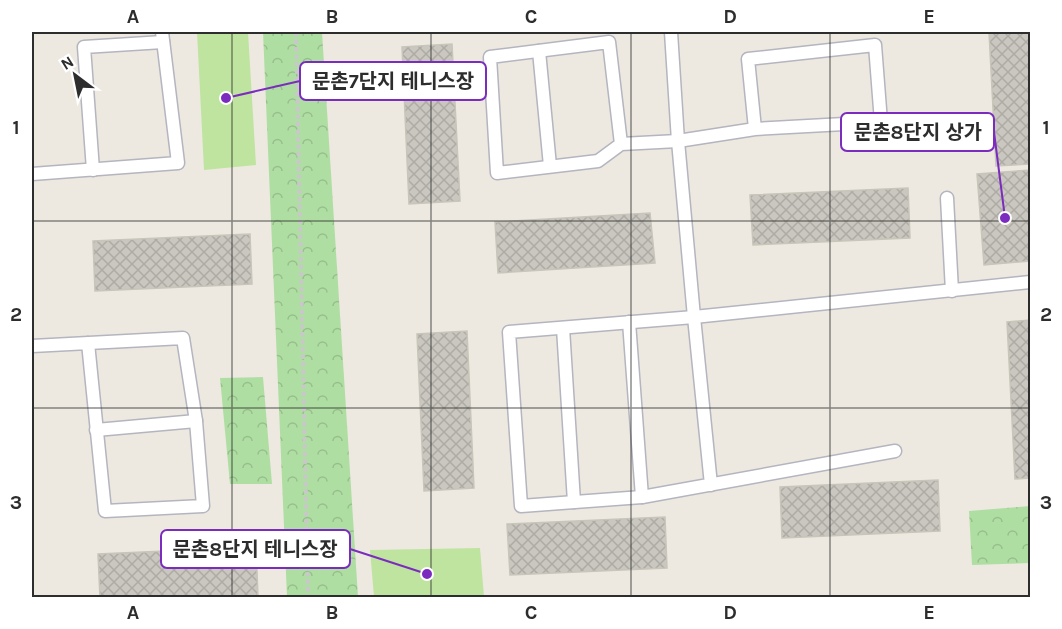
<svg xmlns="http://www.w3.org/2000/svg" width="1062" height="629" viewBox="0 0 1062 629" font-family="Karla,'Noto Sans KR',sans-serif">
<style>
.forest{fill:url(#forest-crowns)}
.pitch{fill:#bfe49f}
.building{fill:url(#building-cross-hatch);stroke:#c8c5ba;stroke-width:1.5}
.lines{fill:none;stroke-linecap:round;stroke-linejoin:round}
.service-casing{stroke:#b4b5bf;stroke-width:15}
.path{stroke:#c8c8c8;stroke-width:4;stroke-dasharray:4.5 3;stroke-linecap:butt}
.service{stroke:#fff;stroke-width:12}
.grid{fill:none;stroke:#2d2d2d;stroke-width:1.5;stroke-opacity:0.55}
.leader{fill:none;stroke:#7b2cbf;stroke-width:2}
.callout-dot{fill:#7b2cbf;stroke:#fff;stroke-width:2}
.callout{fill:#fff;stroke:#7b2cbf;stroke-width:2}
.callout-label{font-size:20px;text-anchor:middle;font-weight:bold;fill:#2d2d2d}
.neatline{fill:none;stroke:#2d2d2d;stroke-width:2}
.grid-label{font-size:20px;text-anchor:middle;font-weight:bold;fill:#2d2d2d}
</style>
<defs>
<pattern id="forest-crowns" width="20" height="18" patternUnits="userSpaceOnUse" patternTransform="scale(1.5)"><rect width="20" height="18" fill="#afdea2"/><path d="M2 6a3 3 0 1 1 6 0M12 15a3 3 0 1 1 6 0" fill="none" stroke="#97bf8c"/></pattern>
<pattern id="building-cross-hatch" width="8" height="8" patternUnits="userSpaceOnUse" patternTransform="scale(1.5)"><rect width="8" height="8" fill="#c9c7bf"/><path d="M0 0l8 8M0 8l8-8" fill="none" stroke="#adaba4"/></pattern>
</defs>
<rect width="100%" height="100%" fill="#ede9e1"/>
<!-- forest -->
<g class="forest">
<path d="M 263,32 L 322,32 L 358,597 L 287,597 Z"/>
<path d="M 263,377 L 272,484 L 230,484 L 220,378 Z"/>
<path d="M 1030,506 L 1030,563 L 972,565 L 969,511 Z"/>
</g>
<!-- pitch -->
<g class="pitch">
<path d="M 197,32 L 248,32 L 256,165 L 204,170 Z"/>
<path d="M 480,548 L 484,597 L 374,597 L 370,550 Z"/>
</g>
<!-- building -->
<g class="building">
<path d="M 989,32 L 1030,32 L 1030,164 L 996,166 Z"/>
<path d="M 452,44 L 460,201 L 409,204 L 402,47 Z"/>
<path d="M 1030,170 L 1030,261 L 984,265 L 977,174 Z"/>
<path d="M 908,188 L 910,238 L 753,245 L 750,195 Z"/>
<path d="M 650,213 L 655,263 L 498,273 L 495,222 Z"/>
<path d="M 250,234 L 252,284 L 95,291 L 93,241 Z"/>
<path d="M 1030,320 L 1030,478 L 1015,479 L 1007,322 Z"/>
<path d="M 467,331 L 474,488 L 424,491 L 417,334 Z"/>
<path d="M 938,480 L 940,531 L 782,538 L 780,487 Z"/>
<path d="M 665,517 L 667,568 L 510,575 L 507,524 Z"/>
<path d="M 256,547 L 258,597 L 100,598 L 98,554 Z"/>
</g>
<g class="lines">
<defs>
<g id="service">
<path d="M 671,32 L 678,141 L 694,317 L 1030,282"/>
<path d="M 539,51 L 550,166"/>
<path d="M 621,144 L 609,42 L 490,57 L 497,173 L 598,161 L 621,144 L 678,141 L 755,129 L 881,122 L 875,45 L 748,59 L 755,129"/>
<path d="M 93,170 L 84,47 L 163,42"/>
<path d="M 32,174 L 178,163 L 162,32"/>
<path d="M 947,198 L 952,291"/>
<path d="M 629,322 L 642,497"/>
<path d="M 563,328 L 574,502"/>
<path d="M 32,346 L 183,338 L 196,421 L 203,506 L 105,511 L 88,343"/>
<path d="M 96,430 L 196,421"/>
<path d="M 711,485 L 694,317 L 509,332 L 521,506 L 642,497 L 895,451"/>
</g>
</defs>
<!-- service casing -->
<use href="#service" class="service-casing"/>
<!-- path -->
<path class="path" d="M 296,32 L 308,598"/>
<!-- service -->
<use href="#service" class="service"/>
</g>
<!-- grid -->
<path class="grid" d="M 232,32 L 232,598M 431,32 L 431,598M 631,32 L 631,598M 830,32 L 830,598M 32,221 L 1030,221M 32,408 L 1030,408"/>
<!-- callouts -->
<path class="leader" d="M226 98L300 81M1005 218L994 132M427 574L350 549"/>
<g class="callout-dot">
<circle cx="226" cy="98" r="6"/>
<circle cx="1005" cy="218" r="6"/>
<circle cx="427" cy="574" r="6"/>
</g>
<g class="callout">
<rect x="300" y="62" width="186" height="38" rx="6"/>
<rect x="841" y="113" width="153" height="38" rx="6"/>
<rect x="161" y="530" width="189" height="38" rx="6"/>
</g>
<g class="callout-label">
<text x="393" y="88">문촌7단지 테니스장</text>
<text x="918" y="139">문촌8단지 상가</text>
<text x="255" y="556">문촌8단지 테니스장</text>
</g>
<!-- border -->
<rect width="1062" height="629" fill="none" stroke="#ffffff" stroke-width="66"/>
<!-- north arrow -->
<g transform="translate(75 75) rotate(328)" stroke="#ffffff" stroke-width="4.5" paint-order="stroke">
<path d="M0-4.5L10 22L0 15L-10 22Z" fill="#2d2d2d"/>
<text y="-9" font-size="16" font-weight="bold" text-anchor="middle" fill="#2d2d2d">N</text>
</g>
<rect x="33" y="33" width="996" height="563" class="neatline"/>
<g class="grid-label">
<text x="133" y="23">A</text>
<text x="332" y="23">B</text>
<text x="531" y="23">C</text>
<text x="730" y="23">D</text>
<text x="929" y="23">E</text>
<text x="16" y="134">1</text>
<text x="1046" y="134">1</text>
<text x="16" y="321">2</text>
<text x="1046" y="321">2</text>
<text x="16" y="509">3</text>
<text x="1046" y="509">3</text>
<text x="133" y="619">A</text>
<text x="332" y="619">B</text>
<text x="531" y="619">C</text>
<text x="730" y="619">D</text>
<text x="929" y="619">E</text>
</g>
</svg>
